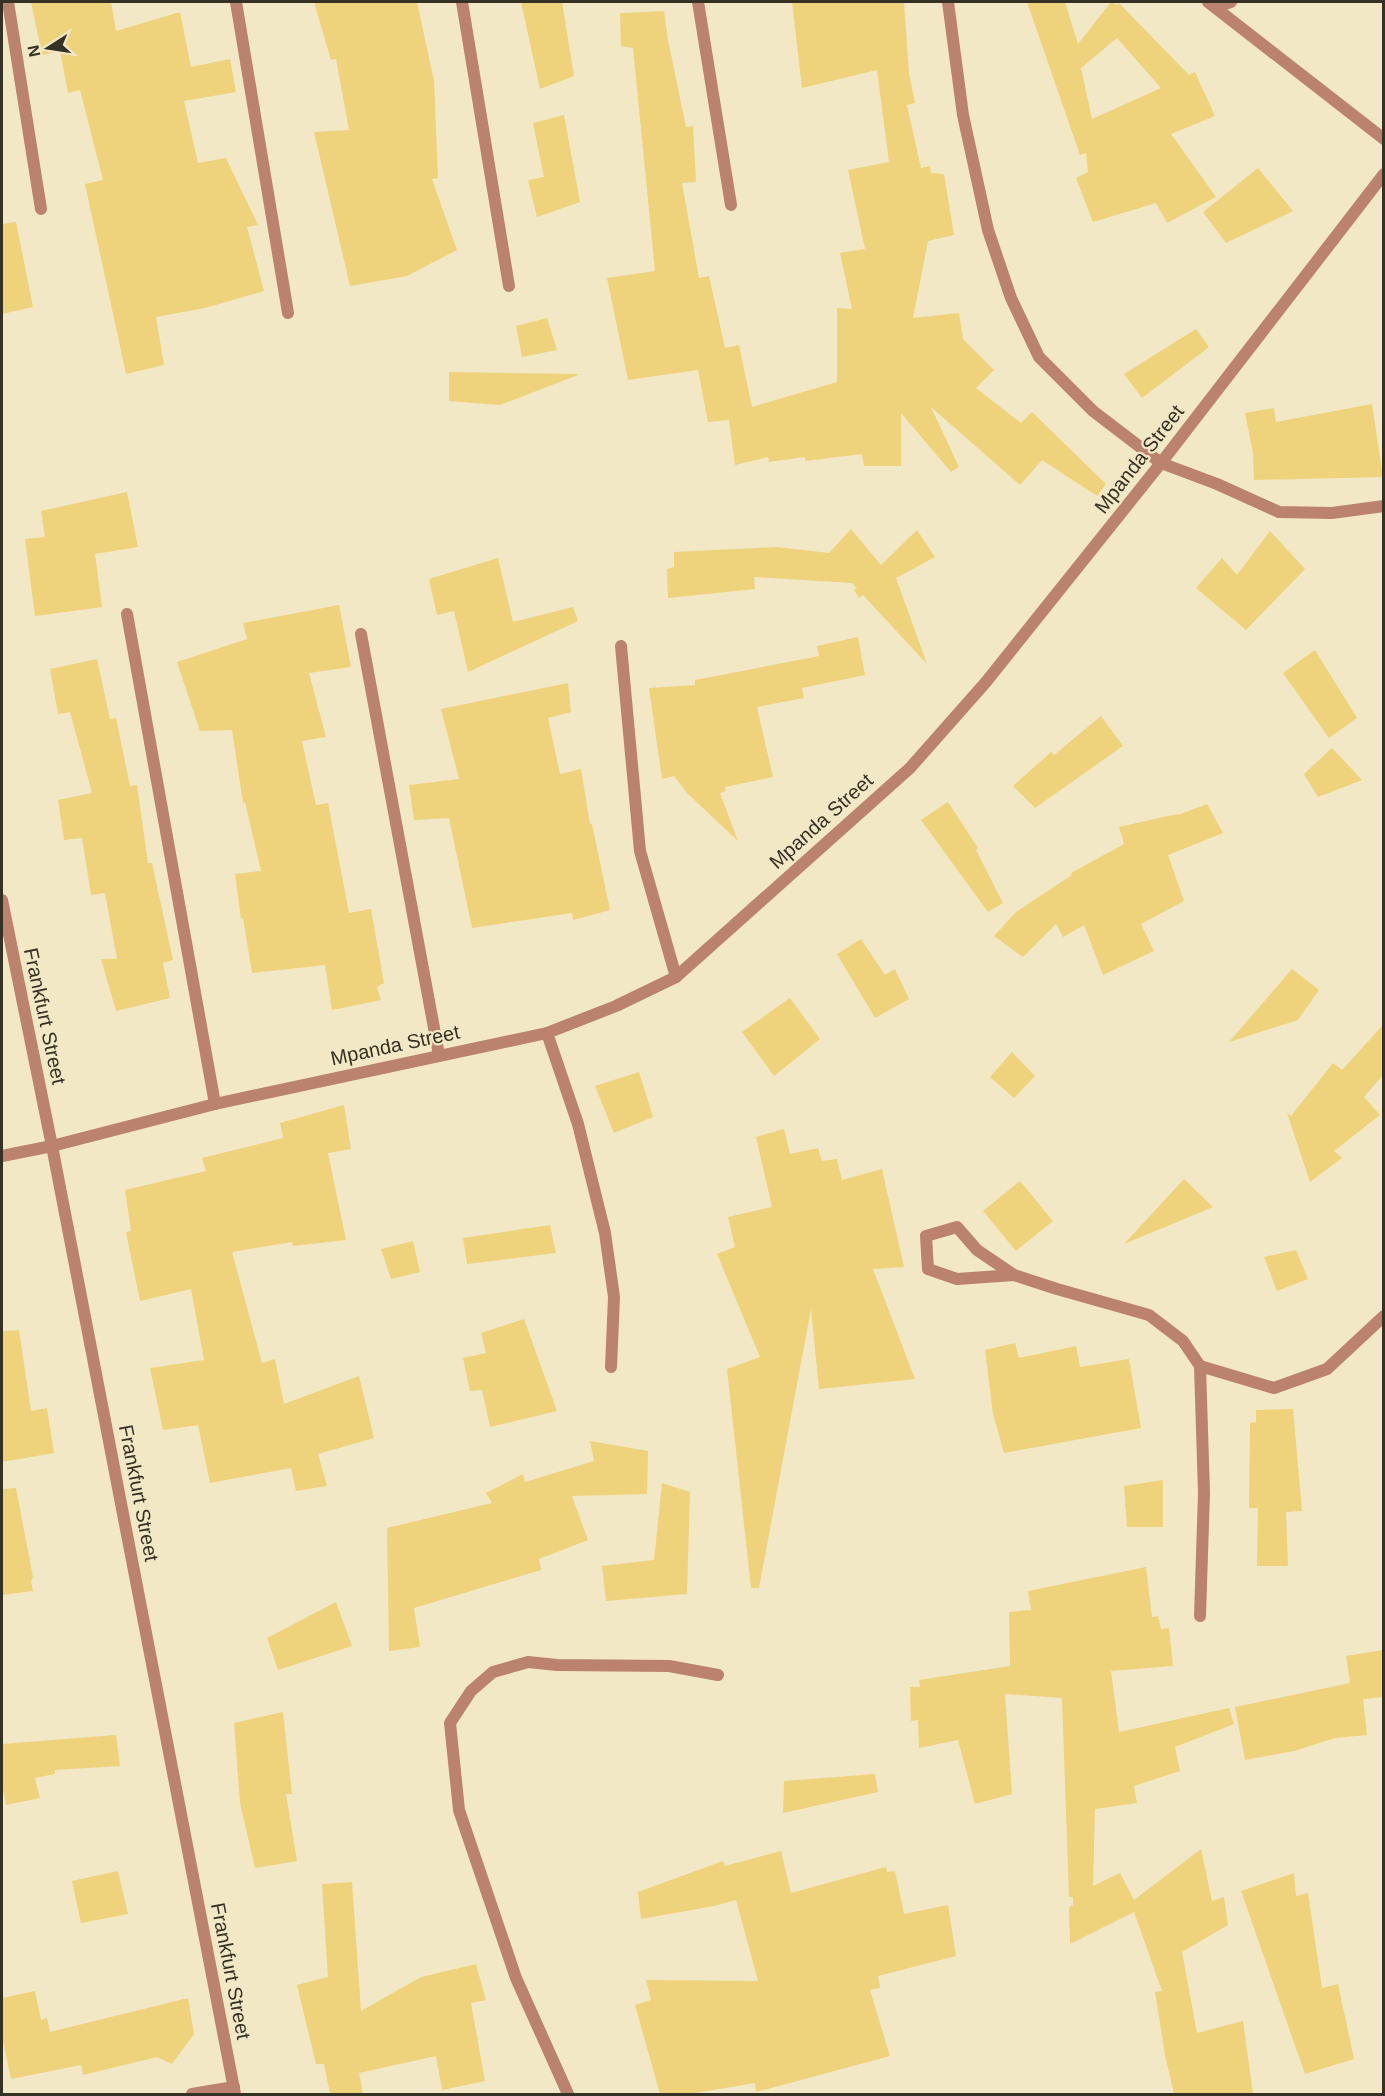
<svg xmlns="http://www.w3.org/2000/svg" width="1385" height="2096" viewBox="0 0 1385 2096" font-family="Arial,sans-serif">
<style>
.building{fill:#efd27c;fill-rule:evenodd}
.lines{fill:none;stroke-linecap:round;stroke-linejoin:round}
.service{stroke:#bb826e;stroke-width:12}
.minor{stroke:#bb826e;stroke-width:12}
.labels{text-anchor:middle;stroke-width:4.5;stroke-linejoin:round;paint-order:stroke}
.street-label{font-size:20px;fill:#353124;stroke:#f3e8c6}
</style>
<rect width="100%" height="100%" fill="#f3e8c6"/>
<!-- building -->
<g class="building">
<path d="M 31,2 L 111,2 L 116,31 L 180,12 L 191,67 L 230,59 L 236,92 L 184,101 L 198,163 L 226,158 L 258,225 L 247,227 L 264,291 L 205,308 L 156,317 L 164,365 L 126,374 L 85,184 L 103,180 L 80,90 L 68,93 L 60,51 L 42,55 Z"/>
<path d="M 314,2 L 417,2 L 434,81 L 438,178 L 432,179 L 457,250 L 407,276 L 350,286 L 314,132 L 349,130 L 336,59 L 331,60 Z"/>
<path d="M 521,2 L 562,2 L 574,76 L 540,89 Z"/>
<path d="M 792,2 L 904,2 L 909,73 L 915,103 L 907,105 L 921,168 L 930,166 L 931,173 L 944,174 L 954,235 L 928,241 L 913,318 L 959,313 L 963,339 L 994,370 L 976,388 L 1021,423 L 1032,412 L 1106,484 L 1097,496 L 1042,460 L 1020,485 L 931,407 L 959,467 L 951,472 L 901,413 L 901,466 L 864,466 L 862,454 L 805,461 L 805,457 L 769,462 L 768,457 L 735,465 L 729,420 L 708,422 L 698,370 L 628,380 L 607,278 L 655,271 L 633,48 L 621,46 L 620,13 L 664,11 L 668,40 L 686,127 L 693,126 L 696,182 L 682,183 L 699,278 L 709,276 L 725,348 L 739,345 L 752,407 L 837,382 L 837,308 L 852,309 L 840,253 L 865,249 L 848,170 L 889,162 L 877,70 L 802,88 Z"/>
<path d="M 1027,2 L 1065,2 L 1078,44 L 1111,2 L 1117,5 L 1119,3 L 1189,75 L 1195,72 L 1215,116 L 1171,134 L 1216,197 L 1167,223 L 1156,203 L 1093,222 L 1076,178 L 1088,172 L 1086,153 L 1080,155 ZM 1117,38 L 1161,88 L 1092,119 L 1081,68 Z"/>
<path d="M 564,115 L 580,202 L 537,217 L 528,180 L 544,177 L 533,123 Z"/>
<path d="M 1258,168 L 1293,211 L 1226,243 L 1203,212 Z"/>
<path d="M 16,222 L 33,307 L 2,314 L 2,224 Z"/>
<path d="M 547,318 L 557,350 L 522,357 L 516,326 Z"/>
<path d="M 1196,329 L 1209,347 L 1142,398 L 1124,374 Z"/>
<path d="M 449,372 L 578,374 L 578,375 L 500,405 L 449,401 Z"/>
<path d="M 1372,404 L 1383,477 L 1254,480 L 1253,453 L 1245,413 L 1274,408 L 1276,422 Z"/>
<path d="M 127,492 L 138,547 L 95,554 L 102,607 L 35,616 L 25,539 L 45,537 L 41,511 Z"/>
<path d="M 851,529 L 881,565 L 917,530 L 935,557 L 896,578 L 927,664 L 863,595 L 859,598 L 854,590 L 857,588 L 852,583 L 754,577 L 755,589 L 668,598 L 667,569 L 674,567 L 674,552 L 776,547 L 829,553 Z"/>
<path d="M 1270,531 L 1305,569 L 1246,630 L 1196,588 L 1222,558 L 1237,575 Z"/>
<path d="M 498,558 L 513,622 L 573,607 L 578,621 L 468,672 L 454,611 L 437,615 L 429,579 Z"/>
<path d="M 339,605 L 351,667 L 309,673 L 326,737 L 302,741 L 316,805 L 328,803 L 349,913 L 371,909 L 384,983 L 377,987 L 381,1000 L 332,1010 L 325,965 L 252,973 L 243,918 L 241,919 L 235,874 L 261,871 L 245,802 L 243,803 L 232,730 L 200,731 L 177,662 L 247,639 L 243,623 Z"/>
<path d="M 858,637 L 865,675 L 802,688 L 804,698 L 757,707 L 773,777 L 725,787 L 726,791 L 720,793 L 738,841 L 687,793 L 674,776 L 662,779 L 649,688 L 695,685 L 695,680 L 819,656 L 817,646 Z"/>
<path d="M 1315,650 L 1357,718 L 1329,738 L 1283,673 Z"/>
<path d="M 97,659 L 110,719 L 116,718 L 130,786 L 137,785 L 148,863 L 152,863 L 173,960 L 163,963 L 170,998 L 116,1011 L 101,959 L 117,959 L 105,893 L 91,895 L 82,838 L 64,840 L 58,800 L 92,793 L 70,712 L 58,714 L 50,669 Z"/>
<path d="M 568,683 L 571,712 L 548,718 L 560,774 L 581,769 L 590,824 L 592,824 L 610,910 L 573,920 L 572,913 L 472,928 L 449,818 L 414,820 L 409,785 L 459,779 L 441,709 Z"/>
<path d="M 1101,716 L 1123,746 L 1035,808 L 1013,786 L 1051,752 L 1054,755 Z"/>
<path d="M 1332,748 L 1362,780 L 1318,797 L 1304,774 Z"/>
<path d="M 948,802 L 978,848 L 976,850 L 1003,903 L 988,912 L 921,820 Z"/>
<path d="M 1207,804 L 1223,833 L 1168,855 L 1184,901 L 1141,924 L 1154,951 L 1103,975 L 1084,925 L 1063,937 L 1056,924 L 1023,957 L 994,936 L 1016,912 L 1072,875 L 1071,873 L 1124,844 L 1119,827 L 1177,814 L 1178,815 Z"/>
<path d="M 861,939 L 885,975 L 895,969 L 909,999 L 875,1018 L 837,954 Z"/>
<path d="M 1292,969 L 1319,990 L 1298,1020 L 1229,1042 Z"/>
<path d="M 790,998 L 820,1039 L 774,1076 L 742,1032 Z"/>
<path d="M 1383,1025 L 1383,1075 L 1364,1097 L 1380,1115 L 1334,1151 L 1342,1158 L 1310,1182 L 1287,1113 L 1291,1116 L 1333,1063 L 1342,1070 Z"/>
<path d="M 1012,1052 L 1035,1076 L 1014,1098 L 990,1077 Z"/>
<path d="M 639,1072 L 653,1117 L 614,1133 L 595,1086 Z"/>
<path d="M 344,1105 L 351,1149 L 328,1153 L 346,1240 L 293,1246 L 292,1242 L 232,1252 L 262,1363 L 275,1359 L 284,1404 L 359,1376 L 374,1438 L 318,1454 L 327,1486 L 296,1491 L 291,1468 L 210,1483 L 198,1425 L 163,1430 L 150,1368 L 204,1360 L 191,1289 L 140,1301 L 126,1232 L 131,1231 L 125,1190 L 206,1171 L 202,1158 L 283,1138 L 280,1123 Z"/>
<path d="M 784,1129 L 790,1154 L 818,1148 L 822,1161 L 837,1159 L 842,1180 L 882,1169 L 904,1267 L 873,1269 L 915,1379 L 819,1389 L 811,1309 L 759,1588 L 751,1588 L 727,1369 L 760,1357 L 717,1254 L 735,1247 L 728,1217 L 772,1207 L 756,1137 Z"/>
<path d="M 1184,1179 L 1213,1207 L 1124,1244 Z"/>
<path d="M 1020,1181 L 1053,1221 L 1016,1251 L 983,1211 Z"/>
<path d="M 550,1225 L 556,1253 L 467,1264 L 463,1238 Z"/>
<path d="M 413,1241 L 420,1272 L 391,1279 L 381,1249 Z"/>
<path d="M 1296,1250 L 1308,1279 L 1277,1291 L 1264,1257 Z"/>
<path d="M 524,1319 L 557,1411 L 490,1427 L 482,1390 L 470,1391 L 463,1358 L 486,1353 L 481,1333 Z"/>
<path d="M 19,1330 L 31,1411 L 47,1408 L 54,1453 L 2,1462 L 2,1331 Z"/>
<path d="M 1015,1343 L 1019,1358 L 1076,1346 L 1080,1367 L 1129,1359 L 1141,1428 L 1004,1453 L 993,1414 L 985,1350 Z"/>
<path d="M 1293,1409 L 1302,1511 L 1286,1512 L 1288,1566 L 1257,1566 L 1258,1508 L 1249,1508 L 1250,1423 L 1256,1422 L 1256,1410 Z"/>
<path d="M 590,1441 L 648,1451 L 647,1494 L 572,1496 L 588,1540 L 539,1559 L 541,1570 L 414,1608 L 420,1647 L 389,1651 L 387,1528 L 492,1503 L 486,1493 L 523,1474 L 525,1482 L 594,1461 Z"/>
<path d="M 1163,1480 L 1163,1527 L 1127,1527 L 1124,1486 Z"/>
<path d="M 662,1483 L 690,1492 L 687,1594 L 606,1601 L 602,1566 L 654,1560 Z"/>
<path d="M 16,1488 L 33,1577 L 31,1581 L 33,1591 L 2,1595 L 2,1489 Z"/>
<path d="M 1146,1567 L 1152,1617 L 1158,1616 L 1161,1629 L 1169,1628 L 1173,1666 L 1111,1671 L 1119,1732 L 1229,1708 L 1234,1724 L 1175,1747 L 1180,1771 L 1134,1786 L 1137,1803 L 1095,1809 L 1093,1886 L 1120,1873 L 1134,1900 L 1201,1849 L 1212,1901 L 1224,1897 L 1228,1925 L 1182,1952 L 1197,2033 L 1243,2021 L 1253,2094 L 1174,2094 L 1165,2055 L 1155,1992 L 1162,1991 L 1134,1912 L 1070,1944 L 1069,1907 L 1073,1905 L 1073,1897 L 1069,1897 L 1062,1698 L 1005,1694 L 1012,1794 L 975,1804 L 958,1740 L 919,1748 L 918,1720 L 911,1721 L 910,1687 L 920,1687 L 919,1680 L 1010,1666 L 1009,1612 L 1031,1610 L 1028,1591 Z"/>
<path d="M 336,1602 L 352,1646 L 278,1670 L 267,1638 Z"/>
<path d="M 1383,1650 L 1383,1697 L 1363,1699 L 1367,1735 L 1335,1738 L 1294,1751 L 1245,1760 L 1235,1707 L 1350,1683 L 1346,1656 Z"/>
<path d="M 283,1712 L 292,1794 L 286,1794 L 297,1861 L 255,1868 L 240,1803 L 234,1723 Z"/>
<path d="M 116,1735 L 120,1766 L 55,1770 L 55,1774 L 35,1778 L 40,1798 L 6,1805 L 2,1784 L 2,1744 Z"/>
<path d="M 875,1774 L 878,1792 L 783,1813 L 784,1781 Z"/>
<path d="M 781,1851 L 791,1893 L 886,1867 L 887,1872 L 895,1871 L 904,1914 L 948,1905 L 956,1956 L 878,1976 L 880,1988 L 870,1990 L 890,2056 L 756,2092 L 755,2083 L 689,2094 L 660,2094 L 635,2005 L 651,2000 L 646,1980 L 758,1981 L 736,1900 L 714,1906 L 641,1919 L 638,1892 L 723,1861 L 725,1866 Z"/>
<path d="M 118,1871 L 128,1914 L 81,1923 L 72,1881 Z"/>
<path d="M 1294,1873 L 1296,1896 L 1308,1893 L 1322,1988 L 1338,1984 L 1354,2059 L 1305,2074 L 1241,1891 Z"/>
<path d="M 352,1882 L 361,2011 L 421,1977 L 476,1964 L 486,2000 L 471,2003 L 485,2081 L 442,2090 L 436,2056 L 359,2073 L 363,2094 L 330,2094 L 324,2064 L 316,2064 L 297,1985 L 328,1977 L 322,1884 Z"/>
<path d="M 35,1991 L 41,2020 L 47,2018 L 50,2032 L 188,1998 L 194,2034 L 172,2064 L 157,2057 L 83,2075 L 81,2065 L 11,2079 L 2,2036 L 2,1998 Z"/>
</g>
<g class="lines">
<!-- service -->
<g class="service">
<path d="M 8,2 L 41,209"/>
<path d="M 236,2 L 288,313"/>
<path d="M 462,2 L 509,286"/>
<path d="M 698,2 L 731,205"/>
<path d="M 948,2 L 963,115 L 988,230 L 1011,298 L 1039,357 L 1093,411 L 1161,463 L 1217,484 L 1279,512 L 1332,513 L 1384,506"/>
<path d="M 1215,7 L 1231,2"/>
<path d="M 127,614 L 215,1104"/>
<path d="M 361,634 L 439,1055"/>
<path d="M 621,646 L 640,851 L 676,977"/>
<path d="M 547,1033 L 578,1124 L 605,1233 L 614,1297 L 611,1367"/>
<path d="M 1014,1275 L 957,1279 L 928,1269 L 926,1236 L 957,1227 L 977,1250 L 1014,1275 L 1057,1289 L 1149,1315 L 1183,1341 L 1200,1366 L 1204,1493 L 1200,1616"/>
<path d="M 1200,1366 L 1274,1388 L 1327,1369 L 1384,1316"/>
<path d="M 568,2094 L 516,1978 L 459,1810 L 450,1723 L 471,1691 L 493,1672 L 528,1662 L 557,1665 L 669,1666 L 718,1675"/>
</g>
<!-- minor -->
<g class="minor">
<path d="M 1208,2 L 1384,139"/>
<path d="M 2,900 L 52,1146 L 235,2094"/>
<path d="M 2,1156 L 52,1146 L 215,1104 L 547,1033 L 616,1006 L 676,977 L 910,768 L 986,682 L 1161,463 L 1384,174"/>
<path d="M 192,2094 L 234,2087"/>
</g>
</g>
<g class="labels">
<!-- street labels -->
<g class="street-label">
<text transform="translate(1139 459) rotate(-52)" y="7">Mpanda Street</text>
<text transform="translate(821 821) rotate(-42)" y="7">Mpanda Street</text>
<text transform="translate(45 1016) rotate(78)" y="7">Frankfurt Street</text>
<text transform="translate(395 1045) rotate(-12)" y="7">Mpanda Street</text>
<text transform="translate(139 1493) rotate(79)" y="7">Frankfurt Street</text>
<text transform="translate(231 1971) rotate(79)" y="7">Frankfurt Street</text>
</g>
</g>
<!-- border -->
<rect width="1385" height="2096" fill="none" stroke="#353124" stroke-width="6"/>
<!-- north arrow -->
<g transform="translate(48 48) rotate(258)" stroke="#f3e8c6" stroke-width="4.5" paint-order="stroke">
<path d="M0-4.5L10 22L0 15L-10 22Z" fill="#353124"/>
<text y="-9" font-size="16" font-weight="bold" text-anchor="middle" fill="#353124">N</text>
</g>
</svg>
